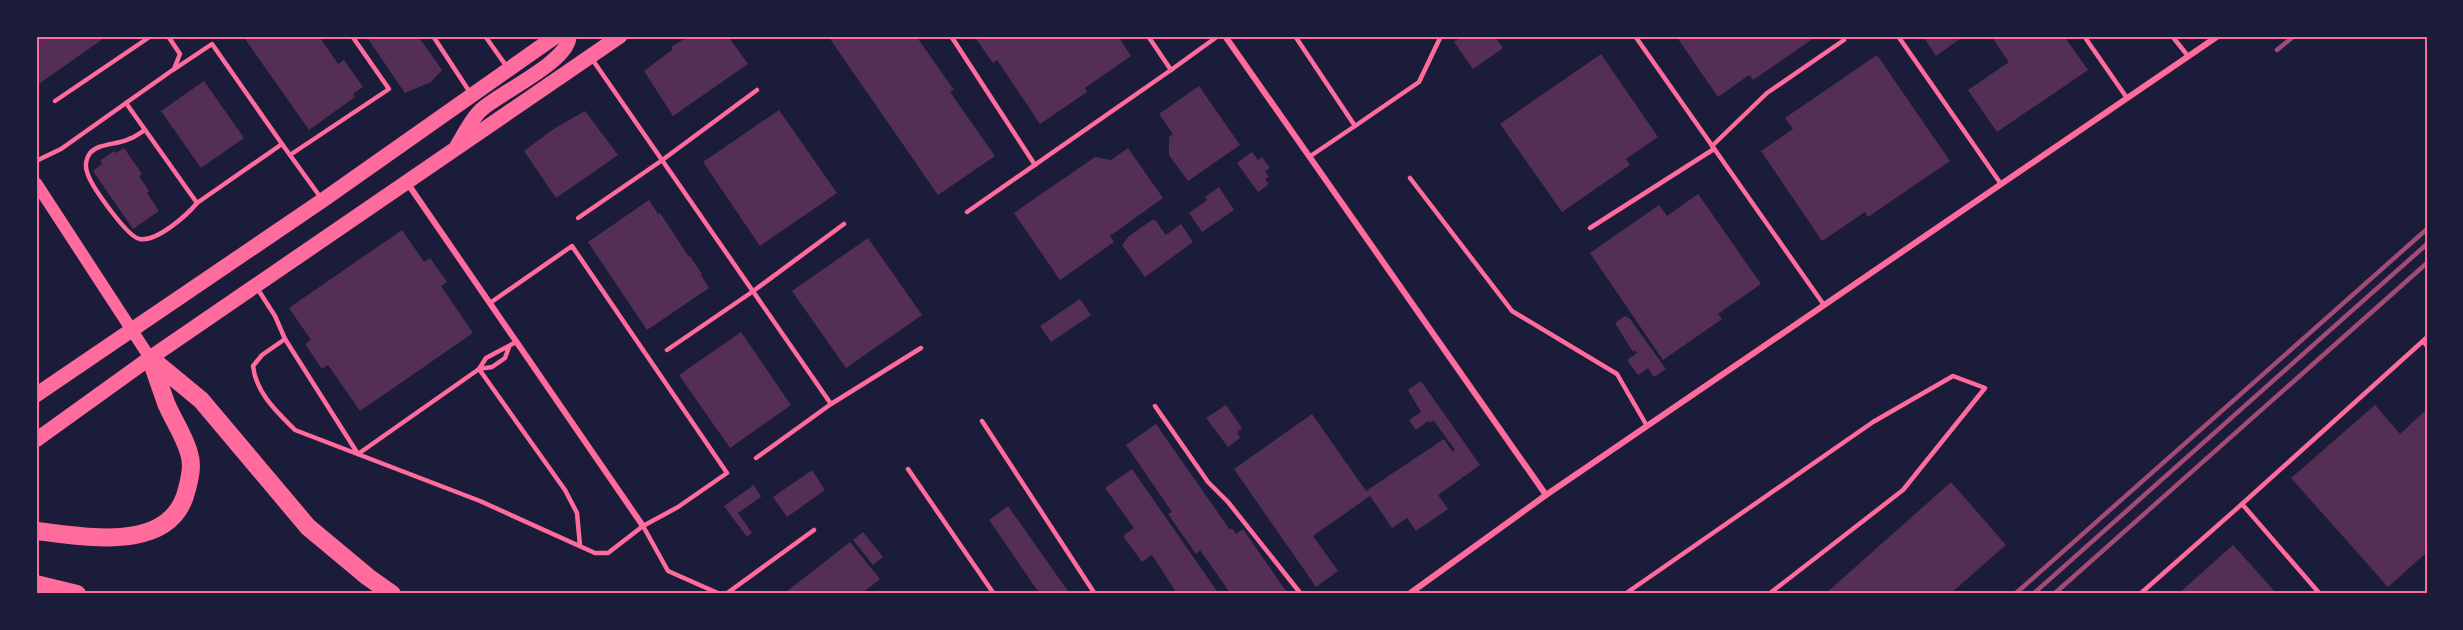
<svg xmlns="http://www.w3.org/2000/svg" width="2463" height="630" viewBox="0 0 2463 630" font-family="Overpass,sans-serif">
<style>
.building{fill:#542f53}
.lines{fill:none;stroke-linecap:round;stroke-linejoin:round}
.service{stroke:#ff6b9d;stroke-width:4.5}
.minor{stroke:#ff6b9d;stroke-width:6}
.secondary{stroke:#ff6b9d;stroke-width:12}
.primary{stroke:#ff6b9d;stroke-width:15}
.motorway{stroke:#ff6b9d;stroke-width:18}
.rail{stroke:#a44b75;stroke-width:4.5}
.neatline{fill:none;stroke:#ff6b9d;stroke-width:2}
</style>
<rect width="100%" height="100%" fill="#1b1b3a"/>
<!-- building -->
<g class="building">
<path d="M 36,36 L 107,36 L 36,86 Z"/>
<path d="M 243,36 L 325,36 L 321,39 L 338,64 L 344,60 L 363,87 L 353,94 L 355,97 L 309,130 Z"/>
<path d="M 366,36 L 418,36 L 442,70 L 431,82 L 405,93 Z"/>
<path d="M 689,36 L 728,36 L 748,64 L 673,116 L 644,71 L 673,49 L 671,47 Z"/>
<path d="M 828,36 L 916,36 L 954,90 L 950,92 L 995,156 L 938,195 Z"/>
<path d="M 974,36 L 1118,36 L 1131,56 L 1085,88 L 1087,92 L 1040,124 L 997,60 L 993,63 Z"/>
<path d="M 1462,36 L 1494,36 L 1503,48 L 1473,69 L 1454,42 Z"/>
<path d="M 1676,36 L 1817,36 L 1753,80 L 1749,75 L 1718,97 Z"/>
<path d="M 1923,36 L 1964,36 L 1936,56 Z"/>
<path d="M 1991,36 L 2064,36 L 2088,70 L 1997,132 L 1968,90 L 2009,62 Z"/>
<path d="M 1601,54 L 1658,137 L 1626,159 L 1630,165 L 1562,212 L 1500,124 Z"/>
<path d="M 1877,55 L 1950,161 L 1868,217 L 1865,212 L 1822,241 L 1761,151 L 1793,129 L 1785,118 Z"/>
<path d="M 204,81 L 244,138 L 201,168 L 161,111 Z"/>
<path d="M 1199,86 L 1240,145 L 1188,181 L 1169,155 L 1169,137 L 1173,134 L 1159,114 Z"/>
<path d="M 779,110 L 837,193 L 760,246 L 703,162 Z"/>
<path d="M 585,111 L 618,155 L 556,198 L 524,151 L 555,128 Z"/>
<path d="M 124,148 L 142,174 L 139,176 L 149,191 L 147,193 L 159,211 L 133,229 L 93,171 L 102,164 L 100,161 L 114,151 L 116,153 Z"/>
<path d="M 1128,148 L 1163,198 L 1110,236 L 1114,242 L 1060,280 L 1014,213 L 1095,157 L 1111,160 Z"/>
<path d="M 1252,152 L 1258,160 L 1262,157 L 1270,168 L 1265,171 L 1269,177 L 1265,179 L 1269,184 L 1258,192 L 1237,163 Z"/>
<path d="M 1219,187 L 1234,210 L 1202,232 L 1189,213 L 1207,200 L 1205,197 Z"/>
<path d="M 1698,194 L 1761,284 L 1718,314 L 1722,319 L 1663,360 L 1590,253 L 1659,205 L 1667,216 Z"/>
<path d="M 649,200 L 658,214 L 660,213 L 689,257 L 690,256 L 702,274 L 701,275 L 709,288 L 647,330 L 588,242 Z"/>
<path d="M 1152,220 L 1155,220 L 1166,235 L 1181,224 L 1193,242 L 1145,277 L 1122,245 L 1129,236 Z"/>
<path d="M 402,230 L 424,262 L 430,258 L 447,282 L 441,286 L 473,333 L 360,411 L 328,365 L 322,369 L 305,344 L 311,340 L 289,308 Z"/>
<path d="M 868,238 L 922,315 L 846,368 L 792,291 Z"/>
<path d="M 1080,299 L 1091,315 L 1051,342 L 1040,326 Z"/>
<path d="M 1625,316 L 1630,319 L 1666,369 L 1654,377 L 1648,368 L 1638,375 L 1627,360 L 1637,353 L 1635,350 L 1633,352 L 1615,323 Z"/>
<path d="M 741,332 L 791,405 L 730,448 L 679,375 Z"/>
<path d="M 1421,381 L 1480,465 L 1438,495 L 1448,509 L 1416,531 L 1407,518 L 1392,528 L 1370,496 L 1313,536 L 1338,571 L 1316,587 L 1234,469 L 1312,414 L 1366,491 L 1444,439 L 1452,451 L 1455,450 L 1434,421 L 1430,423 L 1428,421 L 1416,430 L 1409,420 L 1421,412 L 1408,390 Z"/>
<path d="M 1226,405 L 1242,428 L 1237,432 L 1240,438 L 1228,447 L 1206,418 Z"/>
<path d="M 2375,405 L 2400,434 L 2427,409 L 2427,552 L 2388,587 L 2291,478 Z"/>
<path d="M 1156,424 L 1230,530 L 1232,528 L 1236,534 L 1243,529 L 1288,594 L 1231,594 L 1200,550 L 1196,554 L 1168,514 L 1172,512 L 1126,445 Z"/>
<path d="M 1132,469 L 1219,594 L 1173,594 L 1176,592 L 1152,555 L 1142,562 L 1123,536 L 1134,528 L 1105,488 Z"/>
<path d="M 812,470 L 825,490 L 787,517 L 773,497 Z"/>
<path d="M 1951,482 L 2006,545 L 1950,594 L 1825,594 Z"/>
<path d="M 754,485 L 761,497 L 738,513 L 752,533 L 747,537 L 724,506 Z"/>
<path d="M 1008,506 L 1070,594 L 1040,594 L 989,520 Z"/>
<path d="M 863,532 L 883,557 L 873,565 L 853,540 Z"/>
<path d="M 850,542 L 880,579 L 861,594 L 788,594 L 786,592 Z"/>
<path d="M 2233,545 L 2277,594 L 2178,594 Z"/>
</g>
<g class="lines">
<!-- service -->
<g class="service">
<path d="M 433,36 L 471,94"/>
<path d="M 485,36 L 507,67"/>
<path d="M 951,36 L 1035,165"/>
<path d="M 1148,36 L 1171,70 L 1218,36"/>
<path d="M 1295,36 L 1355,126 L 1419,82 L 1441,36"/>
<path d="M 1635,36 L 1824,305"/>
<path d="M 1898,36 L 2001,184"/>
<path d="M 2084,36 L 2127,98"/>
<path d="M 2172,36 L 2188,56"/>
<path d="M 592,59 L 831,404 L 921,348"/>
<path d="M 55,101 L 151,36"/>
<path d="M 126,103 L 197,203 L 282,144 L 212,44 L 173,70"/>
<path d="M 145,130 C 140,133 135,137 129,139 C 117,145 99,143 90,153 C 85,160 85,168 88,175 C 93,188 128,238 140,239 C 157,242 187,215 197,203"/>
<path d="M 282,144 L 321,198"/>
<path d="M 1712,146 L 1767,93 L 1844,40"/>
<path d="M 290,155 L 389,89 L 352,36"/>
<path d="M 1309,157 L 1355,126"/>
<path d="M 36,161 L 61,149 L 174,69 L 180,54 L 168,36"/>
<path d="M 1410,178 L 1512,311 L 1617,374 L 1647,426"/>
<path d="M 967,212 L 1171,70"/>
<path d="M 578,218 L 661,161 L 757,90"/>
<path d="M 1590,228 L 1714,149"/>
<path d="M 257,288 L 275,316 L 285,339 L 262,355 L 253,366 C 256,393 277,412 295,430 L 480,501 L 595,553 L 608,553 L 643,526 L 678,507 L 727,473 L 572,246 L 490,303"/>
<path d="M 2427,337 L 2423,341 L 2427,346"/>
<path d="M 285,339 L 358,454 L 479,369 L 565,490 L 577,513 L 580,546"/>
<path d="M 509,347 L 505,358 L 492,367 L 479,369 L 486,358 L 516,342"/>
<path d="M 667,350 L 752,292 L 844,224"/>
<path d="M 1155,406 L 1208,482 L 1228,502 L 1301,594"/>
<path d="M 982,421 L 1095,594"/>
<path d="M 756,458 L 831,404"/>
<path d="M 908,469 L 994,594"/>
<path d="M 643,526 L 668,571 L 720,594"/>
<path d="M 726,594 L 814,530"/>
<path d="M 1625,594 L 1873,422 L 1953,376 L 1985,388 L 1903,490 L 1769,594"/>
<path d="M 2140,594 L 2242,504"/>
<path d="M 2320,594 L 2242,504 L 2423,341"/>
</g>
<!-- minor -->
<g class="minor">
<path d="M 1225,36 L 1546,495"/>
<path d="M 408,184 L 643,526"/>
<path d="M 1409,594 L 1546,495 L 2218,36"/>
</g>
<!-- secondary -->
<path class="secondary" d="M 36,183 L 150,358"/>
<!-- primary -->
<g class="primary">
<path d="M 457,146 C 464,135 471,119 481,110 C 499,93 570,61 569,36"/>
<path d="M 36,395 L 323,200 L 556,36"/>
<path d="M 36,440 L 150,358 L 620,36"/>
</g>
<!-- motorway -->
<g class="motorway">
<path d="M 150,358 L 201,400 L 308,527 L 368,577 L 392,594"/>
<path d="M 36,531 C 84,536 172,555 187,489 C 190,477 193,465 189,453 C 184,435 173,420 166,403 C 161,389 156,374 151,360"/>
<path d="M 36,584 L 77,594"/>
</g>
<!-- rail -->
<g class="rail">
<path d="M 2277,50 L 2294,36"/>
<path d="M 2015,594 L 2427,229"/>
<path d="M 2033,594 L 2427,244"/>
<path d="M 2054,594 L 2427,263"/>
</g>
</g>
<!-- border -->
<rect width="2463" height="630" fill="none" stroke="#1b1b3a" stroke-width="75"/>
<rect x="38" y="38" width="2388" height="554" class="neatline"/>
</svg>
